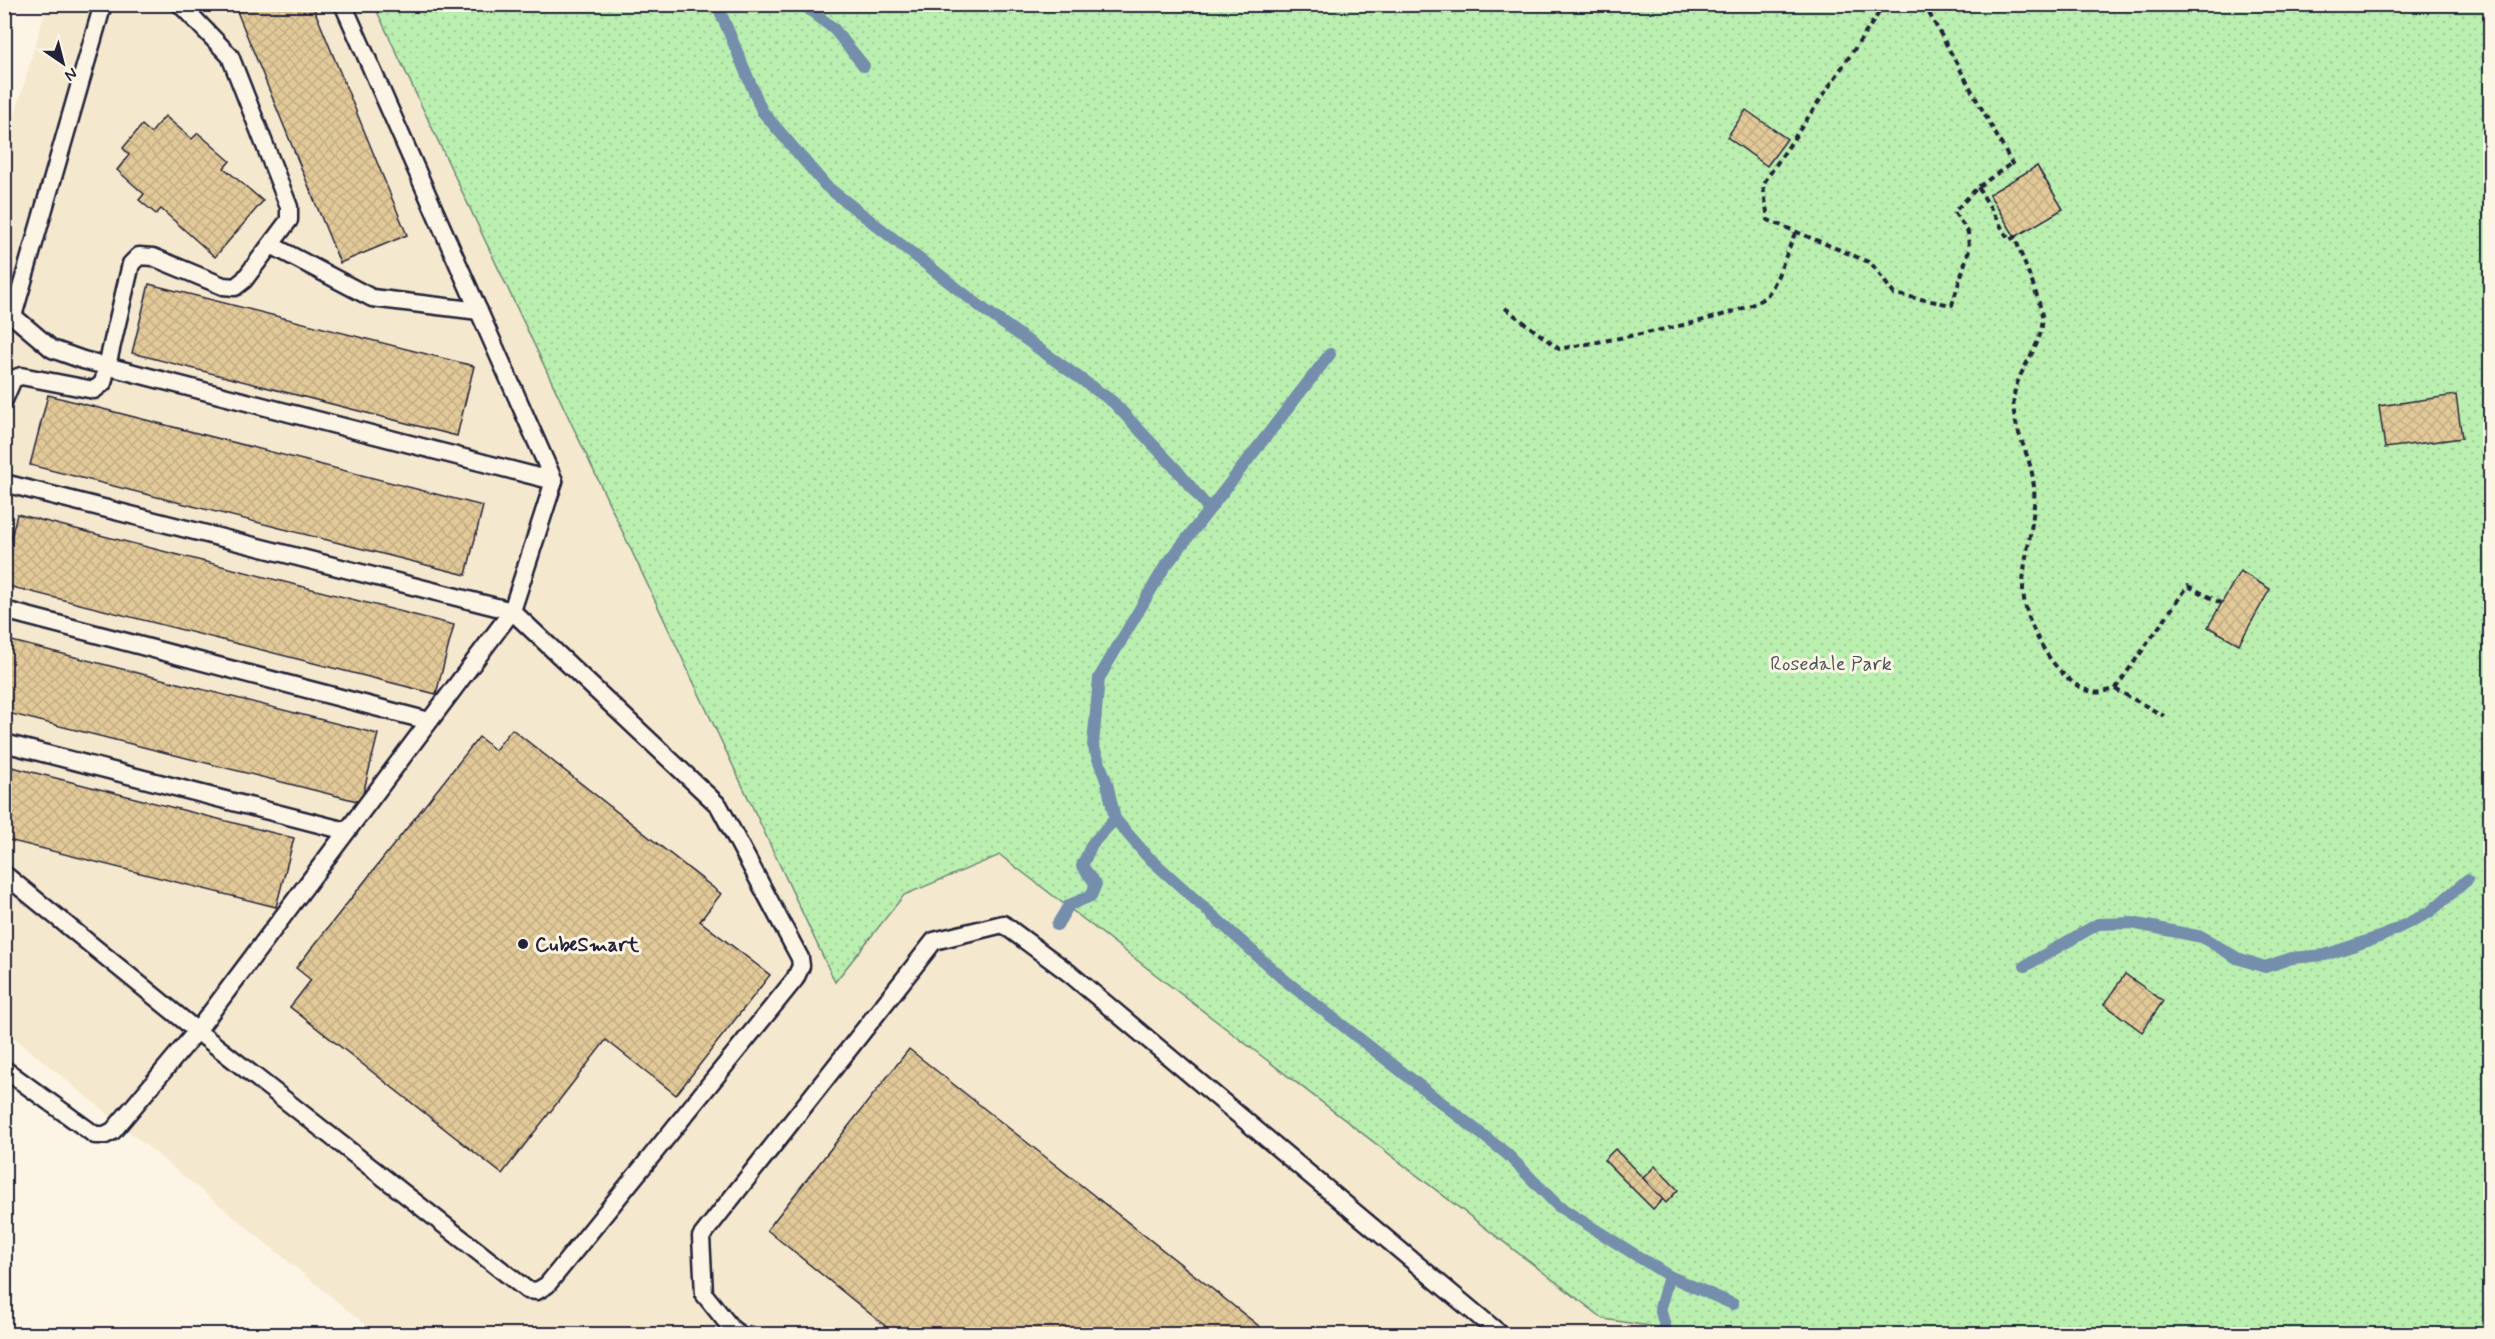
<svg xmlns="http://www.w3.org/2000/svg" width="2495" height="1339" viewBox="0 0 2495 1339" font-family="Mynerve,sans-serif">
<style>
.built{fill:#f4e8ce}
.park{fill:url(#park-dots);stroke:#6e8876;stroke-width:1.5}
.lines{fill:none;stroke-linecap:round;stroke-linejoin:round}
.stream{stroke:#748eac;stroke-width:12}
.building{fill:url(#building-cross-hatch);stroke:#22223b;stroke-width:1.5}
.lane-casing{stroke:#22223b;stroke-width:21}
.path{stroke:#22223b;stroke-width:4;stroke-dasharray:6 4.5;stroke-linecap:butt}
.lane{stroke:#fcf5e5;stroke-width:16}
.poi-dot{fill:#22223b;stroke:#fcf5e5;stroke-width:2}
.labels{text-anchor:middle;stroke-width:6;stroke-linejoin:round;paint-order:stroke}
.park-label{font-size:20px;fill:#485558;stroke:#fcf5e5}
.poi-label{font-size:20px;font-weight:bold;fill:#22223b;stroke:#fcf5e5;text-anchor:start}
</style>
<defs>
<pattern id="park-dots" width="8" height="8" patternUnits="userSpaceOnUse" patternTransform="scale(1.5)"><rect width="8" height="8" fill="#baefb0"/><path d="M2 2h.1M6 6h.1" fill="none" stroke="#a0cd98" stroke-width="1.8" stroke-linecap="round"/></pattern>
<pattern id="building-cross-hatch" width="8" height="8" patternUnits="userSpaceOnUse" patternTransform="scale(1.5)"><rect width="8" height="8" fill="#e2c998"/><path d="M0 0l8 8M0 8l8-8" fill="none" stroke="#c2ac84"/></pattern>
</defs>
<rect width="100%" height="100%" fill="#fcf5e5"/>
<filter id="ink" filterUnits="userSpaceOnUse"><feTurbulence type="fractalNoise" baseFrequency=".0167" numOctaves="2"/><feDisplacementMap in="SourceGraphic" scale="12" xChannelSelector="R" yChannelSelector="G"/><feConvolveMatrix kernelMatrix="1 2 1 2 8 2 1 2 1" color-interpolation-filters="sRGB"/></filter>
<g filter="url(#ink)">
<!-- built -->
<path class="built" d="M 47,5 L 374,5 L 835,981 L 904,895 L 1000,855 L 1604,1319 L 1701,1334 L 377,1334 L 5,1030 L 4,153 Z"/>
<!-- park -->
<path class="park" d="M 374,5 L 2490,5 L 2490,1334 L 1701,1334 L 1604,1319 L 1000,855 L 904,895 L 835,982 Z"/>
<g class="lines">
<!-- stream -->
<g class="stream">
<path d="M 717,4 L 762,111 L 826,186 L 986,311 L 1113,402 L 1176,469 L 1209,509"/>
<path d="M 803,4 L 834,29 L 864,66"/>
<path d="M 1330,354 L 1164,568 L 1099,678 L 1093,745 L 1107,783 L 1115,819 L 1146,855 L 1282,978 L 1507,1154 L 1558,1206 L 1669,1276 L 1733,1304"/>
<path d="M 1057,925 L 1069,905 L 1091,896 L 1096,884 L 1082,866 L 1092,844 L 1115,819"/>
<path d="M 2025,966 L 2098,924 L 2132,923 L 2202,937 L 2237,958 L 2265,967 L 2292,958 L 2325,955 L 2382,936 L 2430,912 L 2467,880"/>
<path d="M 1667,1334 L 1660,1308 L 1669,1276"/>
</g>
</g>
<!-- building -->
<g class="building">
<path d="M 234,4 L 312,4 L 407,235 L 340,263 Z"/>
<path d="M 1746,110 L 1787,139 L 1767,166 L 1727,137 Z"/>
<path d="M 165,116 L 192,139 L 198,133 L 230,161 L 224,168 L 263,201 L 215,257 L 161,209 L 156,214 L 139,200 L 144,194 L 117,170 L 129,155 L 123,148 L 142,125 L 151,133 Z"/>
<path d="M 2037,166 L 2063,209 L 2015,237 L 1989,194 Z"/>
<path d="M 149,284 L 474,366 L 457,436 L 132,353 Z"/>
<path d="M 48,395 L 483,506 L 466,575 L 30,465 Z"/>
<path d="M 2456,395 L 2462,438 L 2385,448 L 2379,406 Z"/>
<path d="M 17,514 L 454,625 L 436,694 L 4,585 L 4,566 Z"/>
<path d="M 2240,571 L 2270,589 L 2239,644 L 2208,627 Z"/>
<path d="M 4,639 L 378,734 L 361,802 L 4,712 Z"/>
<path d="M 512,729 L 721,894 L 700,921 L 770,975 L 676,1095 L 606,1040 L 502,1174 L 290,1007 L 311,980 L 296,968 L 479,737 L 495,750 Z"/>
<path d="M 12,767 L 294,838 L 276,907 L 4,839 L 4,797 Z"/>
<path d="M 2125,974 L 2163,1001 L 2142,1032 L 2104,1004 Z"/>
<path d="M 909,1049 L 1269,1334 L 895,1334 L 767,1230 Z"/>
<path d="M 1615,1149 L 1663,1199 L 1653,1209 L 1604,1160 Z"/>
<path d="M 1655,1166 L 1678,1190 L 1666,1203 L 1643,1178 Z"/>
</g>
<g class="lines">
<defs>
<g id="lane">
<path d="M 103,4 L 13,316 L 52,349 L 83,360 L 554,481"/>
<path d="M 271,245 L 372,298 L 479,311"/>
<path d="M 4,400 L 13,379 L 21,376 L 94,390 L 103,383 L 131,264 L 139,256 L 153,257 L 223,286 L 235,287 L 244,280 L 289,220 L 289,207 L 230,56 L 180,4"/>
<path d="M 4,483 L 512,611 L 719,806 L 800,958 L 801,966 L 795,979 L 547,1285 L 537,1291 L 527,1290 L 197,1031 L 4,874"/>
<path d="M 4,610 L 429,721"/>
<path d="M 4,743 L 346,831"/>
<path d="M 4,1069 L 95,1135 L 105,1135 L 113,1131 L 197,1031 L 512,611 L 554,481 L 343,4"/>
<path d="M 739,1334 L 732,1329 L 704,1294 L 701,1237 L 934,941 L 1003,924 L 1069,973 L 1500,1334"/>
</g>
</defs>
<!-- lane casing -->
<use href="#lane" class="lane-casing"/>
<!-- path -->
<g class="path">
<path d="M 1885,4 L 1763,184 L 1768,220 L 1871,263 L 1894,294 L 1952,305 L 1969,250 L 1968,232 L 1954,212 L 1978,187 L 2012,163"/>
<path d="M 1924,4 L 2015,169"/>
<path d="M 1978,187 L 2009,240 L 2015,237 C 2022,259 2038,293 2042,315 C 2046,343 2017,369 2014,396 C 2010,426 2029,450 2033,479 C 2039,515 2023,552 2023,588 C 2023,622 2057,685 2093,692 C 2099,694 2109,690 2115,689 L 2188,586 L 2221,603"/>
<path d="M 1505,308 L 1559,349 C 1595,342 1750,318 1768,294 C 1777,283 1789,246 1796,231"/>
<path d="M 2115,689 L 2164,716"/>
</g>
<!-- lane -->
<use href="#lane" class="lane"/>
</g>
</g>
<!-- markers -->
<circle class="poi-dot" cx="523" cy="944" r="6"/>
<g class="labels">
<!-- park labels -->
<g class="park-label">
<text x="1831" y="670">Rosedale Park</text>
</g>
<!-- poi labels -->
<g class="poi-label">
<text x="535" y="951">CubeSmart</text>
</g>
</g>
<!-- margin -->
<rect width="2495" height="1339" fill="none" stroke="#fcf5e5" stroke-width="24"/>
<rect x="12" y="12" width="2471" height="1315" fill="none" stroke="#22223b" stroke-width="2" filter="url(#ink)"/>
<!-- north arrow -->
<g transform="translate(63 63) rotate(145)" stroke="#fcf5e5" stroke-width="4.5" paint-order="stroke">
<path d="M0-4.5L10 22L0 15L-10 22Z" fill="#22223b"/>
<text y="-9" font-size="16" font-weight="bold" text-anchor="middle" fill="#22223b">N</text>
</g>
</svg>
